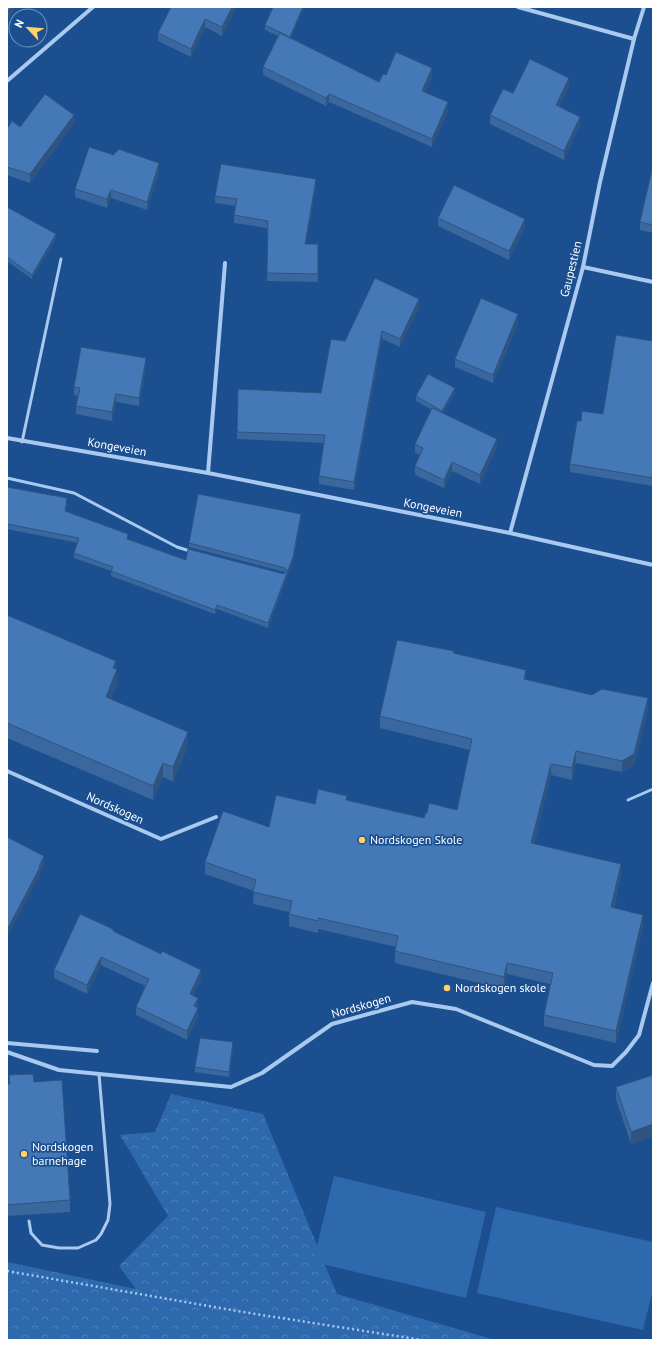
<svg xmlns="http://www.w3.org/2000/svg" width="660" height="1347" viewBox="0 0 660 1347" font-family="'PT Sans',sans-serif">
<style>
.forest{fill:url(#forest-crowns)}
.pitch{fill:#2e69ad}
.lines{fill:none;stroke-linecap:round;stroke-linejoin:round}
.path{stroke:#a9c9ee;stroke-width:2.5;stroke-dasharray:2 3;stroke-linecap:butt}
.lane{stroke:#a9c9ee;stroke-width:3}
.street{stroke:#a9c9ee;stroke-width:4}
.wall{fill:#3a679d}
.shaded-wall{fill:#305480}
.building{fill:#4478b7;stroke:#305480}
.poi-dot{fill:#ffd166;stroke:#1b4f8f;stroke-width:1.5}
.labels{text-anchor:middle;stroke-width:3.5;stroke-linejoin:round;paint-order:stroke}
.street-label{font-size:12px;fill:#fff;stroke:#1b4f8f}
.poi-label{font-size:12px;fill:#fff;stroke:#1b4f8f;text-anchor:start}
</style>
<defs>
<pattern id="forest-crowns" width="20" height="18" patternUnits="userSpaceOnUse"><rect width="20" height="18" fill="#2e69ad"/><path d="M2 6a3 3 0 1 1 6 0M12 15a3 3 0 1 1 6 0" fill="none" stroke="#4d80b9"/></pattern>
</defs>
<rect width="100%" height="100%" fill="#1b4f8f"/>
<!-- forest -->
<path class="forest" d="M 171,1094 L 263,1114 L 337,1294 L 495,1340 L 7,1340 L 7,1262 L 136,1289 L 119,1266 L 168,1216 L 120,1135 L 155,1132 Z"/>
<!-- pitch -->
<g class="pitch">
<path d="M 334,1176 L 486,1212 L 466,1298 L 313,1262 Z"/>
<path d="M 496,1207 L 653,1242 L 653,1289 L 643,1330 L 477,1293 Z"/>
</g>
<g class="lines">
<!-- path -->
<path class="path" d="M 7,1271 L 243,1312 L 422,1340"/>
<!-- lane -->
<g class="lane">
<path d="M 22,442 L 61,259"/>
<path d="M 7,478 L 74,493 L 177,547 L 190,551"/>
<path d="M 628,800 L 653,789"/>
<path d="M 29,1221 L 31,1233 L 42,1245 L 59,1248 L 78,1248 L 96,1240 L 101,1234 L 108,1220 L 110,1204 L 99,1074"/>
</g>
<!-- street -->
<g class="street">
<path d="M 518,7 L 634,39"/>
<path d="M 7,81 L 93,7"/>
<path d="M 583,267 L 653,282"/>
<path d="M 7,438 L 208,473 L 510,533 L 653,565"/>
<path d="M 208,473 L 225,263"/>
<path d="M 510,533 L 583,267 L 600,182 L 634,39 L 644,7"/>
<path d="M 7,771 L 161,839 L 216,817"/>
<path d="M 7,1043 L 97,1051"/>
<path d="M 7,1052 L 59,1070 L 231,1087 L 262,1073 L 332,1024 L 412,1002 L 456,1009 L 594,1065 L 612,1066 L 626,1052 L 639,1035 L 653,983"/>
</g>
</g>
<!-- wall -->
<g class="wall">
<path d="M 236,7 L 222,36 L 205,27 L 191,57 L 158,41 L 158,33 Z"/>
<path d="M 273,7 L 291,38 L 379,82 L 386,75 L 432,77 L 425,92 L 448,111 L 432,147 L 329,102 L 326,106 L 263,75 L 263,67 L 278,36 L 265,30 L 265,25 Z"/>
<path d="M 569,86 L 559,106 L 580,125 L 564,160 L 490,124 L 490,115 L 513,93 Z"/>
<path d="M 74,123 L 30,183 L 7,175 L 7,129 Z"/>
<path d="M 653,165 L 653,233 L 640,230 L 640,222 Z"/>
<path d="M 159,172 L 147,210 L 111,198 L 107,208 L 75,197 L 75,189 Z"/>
<path d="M 316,186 L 306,244 L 318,244 L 318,282 L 267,281 L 267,228 L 234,223 L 234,215 L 236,206 L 215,203 L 215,196 Z"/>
<path d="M 7,207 L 56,238 L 32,279 L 7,261 Z"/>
<path d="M 438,218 L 525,227 L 509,260 L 438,226 Z"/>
<path d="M 419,307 L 400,347 L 382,339 L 354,490 L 319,484 L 319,476 L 324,443 L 237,439 L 237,432 L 321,393 L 345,341 Z"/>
<path d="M 518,323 L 493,383 L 455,367 L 455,359 Z"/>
<path d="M 653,341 L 653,486 L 570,472 L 570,464 L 581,421 L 603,414 Z"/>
<path d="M 146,366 L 139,406 L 116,402 L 112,421 L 76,414 L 76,406 L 78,396 L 74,395 L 74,387 Z"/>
<path d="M 455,393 L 443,413 L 497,447 L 480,484 L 452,471 L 444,488 L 415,475 L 415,466 L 420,455 L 415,453 L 415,444 L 432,410 L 416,401 L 416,396 Z"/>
<path d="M 7,487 L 67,503 L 66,511 L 128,539 L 186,560 L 284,574 L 285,572 L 189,547 L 189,543 L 301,518 L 293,561 L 268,628 L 217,609 L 215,614 L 111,576 L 111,571 L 74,558 L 74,553 L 78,543 L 7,529 Z"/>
<path d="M 7,615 L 116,669 L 117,683 L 111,699 L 188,746 L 173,782 L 163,777 L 153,800 L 7,738 Z"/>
<path d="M 454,653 L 526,680 L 648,709 L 634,765 L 622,772 L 576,763 L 572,780 L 551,775 L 534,844 L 621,875 L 614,908 L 643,926 L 616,1043 L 544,1026 L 544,1015 L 550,984 L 507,974 L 504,989 L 395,963 L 395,951 L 396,947 L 318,929 L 318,933 L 289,926 L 289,912 L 253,904 L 254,891 L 205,874 L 205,862 L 269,827 L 315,804 L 347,800 L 424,818 L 427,813 L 457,810 L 470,750 L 380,728 L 380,716 Z"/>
<path d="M 113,931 L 201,978 L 193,996 L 198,1007 L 198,1016 L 187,1040 L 136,1015 L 136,1007 L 145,986 L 101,965 L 87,994 L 54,978 L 54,970 Z"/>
<path d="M 233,1047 L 229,1077 L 195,1072 L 195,1067 Z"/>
<path d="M 9,1075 L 34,1082 L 70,1200 L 70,1212 L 7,1216 L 7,1084 L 9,1084 Z"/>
<path d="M 653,1075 L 653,1136 L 631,1144 L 616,1099 L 616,1087 Z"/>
</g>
<!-- shaded-wall -->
<g class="shaded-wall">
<path d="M 11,7 L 15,7 L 15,8 L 7,22 L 7,13 Z"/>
<path d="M 232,7 L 236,7 L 222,36 L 222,27 Z"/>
<path d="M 303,7 L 305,7 L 290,41 L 290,37 Z"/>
<path d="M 205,19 L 205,27 L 191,57 L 191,49 Z"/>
<path d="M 432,68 L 432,77 L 422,100 L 422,91 Z"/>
<path d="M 569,78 L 569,86 L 556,113 L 556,105 Z"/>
<path d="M 329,94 L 329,102 L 326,106 L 326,98 Z"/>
<path d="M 448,102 L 448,111 L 432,147 L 432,139 Z"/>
<path d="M 74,115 L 74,123 L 30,183 L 30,174 Z"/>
<path d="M 580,117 L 580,125 L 564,160 L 564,151 Z"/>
<path d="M 159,163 L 159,172 L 147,210 L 147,202 Z"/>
<path d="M 316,179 L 316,186 L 305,251 L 305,244 Z"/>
<path d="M 111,190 L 111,198 L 107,208 L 107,199 Z"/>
<path d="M 525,219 L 525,227 L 509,260 L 509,251 Z"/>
<path d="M 56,234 L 56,238 L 32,279 L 32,275 Z"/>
<path d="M 419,299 L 419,307 L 400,347 L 400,339 Z"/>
<path d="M 518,314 L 518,323 L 493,383 L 493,375 Z"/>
<path d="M 382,331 L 382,339 L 354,490 L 354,482 Z"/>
<path d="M 146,358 L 146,366 L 139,406 L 139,398 Z"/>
<path d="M 455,388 L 455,393 L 442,415 L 442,411 Z"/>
<path d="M 116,394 L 116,402 L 112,421 L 112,412 Z"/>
<path d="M 497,439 L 497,447 L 480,484 L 480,475 Z"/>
<path d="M 452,462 L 452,471 L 444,488 L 444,480 Z"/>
<path d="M 301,514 L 301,518 L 293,561 L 268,628 L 268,623 L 293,557 Z"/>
<path d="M 217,605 L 217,609 L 215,614 L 215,610 Z"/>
<path d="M 116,661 L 116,671 L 117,669 L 117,683 L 106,711 L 106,697 L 113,668 Z"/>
<path d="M 526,670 L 526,682 L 524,679 Z"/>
<path d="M 648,698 L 648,709 L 634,765 L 622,772 L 622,761 Z"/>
<path d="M 188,732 L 188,746 L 173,782 L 173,767 Z"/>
<path d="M 576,751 L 576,763 L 572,780 L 572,768 Z"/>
<path d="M 163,763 L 163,777 L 153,800 L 153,786 Z"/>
<path d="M 551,764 L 551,775 L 531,855 L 531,843 Z"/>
<path d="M 44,856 L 44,865 L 40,873 L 40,875 L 7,938 L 7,930 Z"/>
<path d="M 621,864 L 621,875 L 611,919 L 611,907 Z"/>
<path d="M 643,915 L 643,926 L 616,1043 L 616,1031 Z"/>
<path d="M 101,957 L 101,965 L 87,994 L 87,985 Z"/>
<path d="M 507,963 L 507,974 L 504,989 L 504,977 Z"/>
<path d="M 201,970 L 201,978 L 190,1003 L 190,994 Z"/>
<path d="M 198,998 L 198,1007 L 194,1014 L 194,1006 Z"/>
<path d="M 198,1008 L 198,1016 L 187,1040 L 187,1031 Z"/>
<path d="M 233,1042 L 233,1047 L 229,1077 L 229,1072 Z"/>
<path d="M 653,1124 L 653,1136 L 631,1144 L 631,1132 Z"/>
</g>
<!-- building -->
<g class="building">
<path d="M 7,7 L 11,7 L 7,13 Z"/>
<path d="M 171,7 L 232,7 L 222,27 L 205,19 L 191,49 L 158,33 Z"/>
<path d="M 273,7 L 303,7 L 290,37 L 265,25 Z"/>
<path d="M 280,33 L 379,82 L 383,74 L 386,75 L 396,52 L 432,68 L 422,91 L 448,102 L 432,139 L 329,94 L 326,98 L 263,67 Z"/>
<path d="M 530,59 L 569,78 L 556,105 L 580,117 L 564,151 L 490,115 L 503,89 L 513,93 Z"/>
<path d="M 45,94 L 74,115 L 30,174 L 7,167 L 7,129 L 12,121 L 20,127 Z"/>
<path d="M 89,147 L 114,155 L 115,152 L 117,152 L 118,149 L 159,163 L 147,202 L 111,190 L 107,199 L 75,189 Z"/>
<path d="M 221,164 L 316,179 L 305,244 L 318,244 L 318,274 L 267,273 L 268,221 L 234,215 L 237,199 L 215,196 Z"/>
<path d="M 653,165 L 653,225 L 640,222 Z"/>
<path d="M 454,185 L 525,219 L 509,251 L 438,218 Z"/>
<path d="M 7,207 L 56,234 L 32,275 L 7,257 Z"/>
<path d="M 375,278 L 419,299 L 400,339 L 382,331 L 354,482 L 319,476 L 325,435 L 237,432 L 238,389 L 321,393 L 331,339 L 345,341 Z"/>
<path d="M 481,298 L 518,314 L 493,375 L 455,359 Z"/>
<path d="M 616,335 L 653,341 L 653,478 L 570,464 L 577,421 L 581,421 L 582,411 L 603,414 Z"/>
<path d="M 81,347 L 146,358 L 139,398 L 116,394 L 112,412 L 76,406 L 80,388 L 74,387 Z"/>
<path d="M 428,374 L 455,388 L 442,411 L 416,396 Z"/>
<path d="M 432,408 L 497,439 L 480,475 L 452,462 L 444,480 L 415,466 L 423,448 L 415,444 Z"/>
<path d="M 7,487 L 67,498 L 65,511 L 128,534 L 127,539 L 186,560 L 188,549 L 284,574 L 287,571 L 285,568 L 189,543 L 198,494 L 301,514 L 293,557 L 268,623 L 217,605 L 215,610 L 111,571 L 113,567 L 74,553 L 79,538 L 7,524 Z"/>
<path d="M 7,615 L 116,661 L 113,668 L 117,669 L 106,697 L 188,732 L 173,767 L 163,763 L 153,786 L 7,723 Z"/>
<path d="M 397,640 L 454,651 L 453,653 L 526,670 L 524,679 L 592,695 L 602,689 L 648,698 L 634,754 L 622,761 L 576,751 L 572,768 L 551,764 L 531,843 L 621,864 L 611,907 L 643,915 L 616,1031 L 544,1015 L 553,973 L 507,963 L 504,977 L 395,951 L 398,936 L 318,918 L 318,921 L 289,914 L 292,901 L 253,892 L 256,880 L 205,862 L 223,811 L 269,827 L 276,795 L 315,804 L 318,789 L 347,796 L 346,800 L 424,818 L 426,812 L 427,813 L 429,803 L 457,810 L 472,739 L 380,716 Z"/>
<path d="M 7,837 L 44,856 L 39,867 L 40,867 L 7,930 Z"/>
<path d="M 80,914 L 113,929 L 113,931 L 161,954 L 162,951 L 201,970 L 190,994 L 198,998 L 194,1006 L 198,1008 L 187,1031 L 136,1007 L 149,979 L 101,957 L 87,985 L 54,970 Z"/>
<path d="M 200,1038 L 233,1042 L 229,1072 L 195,1067 Z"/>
<path d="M 33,1074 L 34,1082 L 62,1080 L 70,1200 L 7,1205 L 7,1084 L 10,1084 L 9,1075 Z"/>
<path d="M 653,1075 L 653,1124 L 631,1132 L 616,1087 Z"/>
</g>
<!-- markers -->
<g class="poi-dot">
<circle cx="362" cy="840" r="4"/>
<circle cx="447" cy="988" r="4"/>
<circle cx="24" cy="1154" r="4"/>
</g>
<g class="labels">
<!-- street labels -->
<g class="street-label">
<text transform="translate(571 269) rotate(-76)" y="4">Gaupestien</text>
<text transform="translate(117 447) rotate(10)" y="4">Kongeveien</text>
<text transform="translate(433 508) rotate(11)" y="4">Kongeveien</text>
<text transform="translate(115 808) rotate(24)" y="4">Nordskogen</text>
<text transform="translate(361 1006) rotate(-16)" y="4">Nordskogen</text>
</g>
<!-- poi labels -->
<g class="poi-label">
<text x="370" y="844">Nordskogen Skole</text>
<text x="455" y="992">Nordskogen skole</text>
<text x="32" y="1151">Nordskogen<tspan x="32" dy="14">barnehage</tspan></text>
</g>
</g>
<!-- border -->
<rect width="660" height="1347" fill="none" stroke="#ffffff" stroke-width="16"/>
<!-- north arrow -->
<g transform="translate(28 28) rotate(296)"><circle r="19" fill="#1b4f8f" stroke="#7695bc"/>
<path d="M0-3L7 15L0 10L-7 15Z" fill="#ffd166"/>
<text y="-6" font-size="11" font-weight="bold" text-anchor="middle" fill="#ffffff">N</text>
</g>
</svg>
